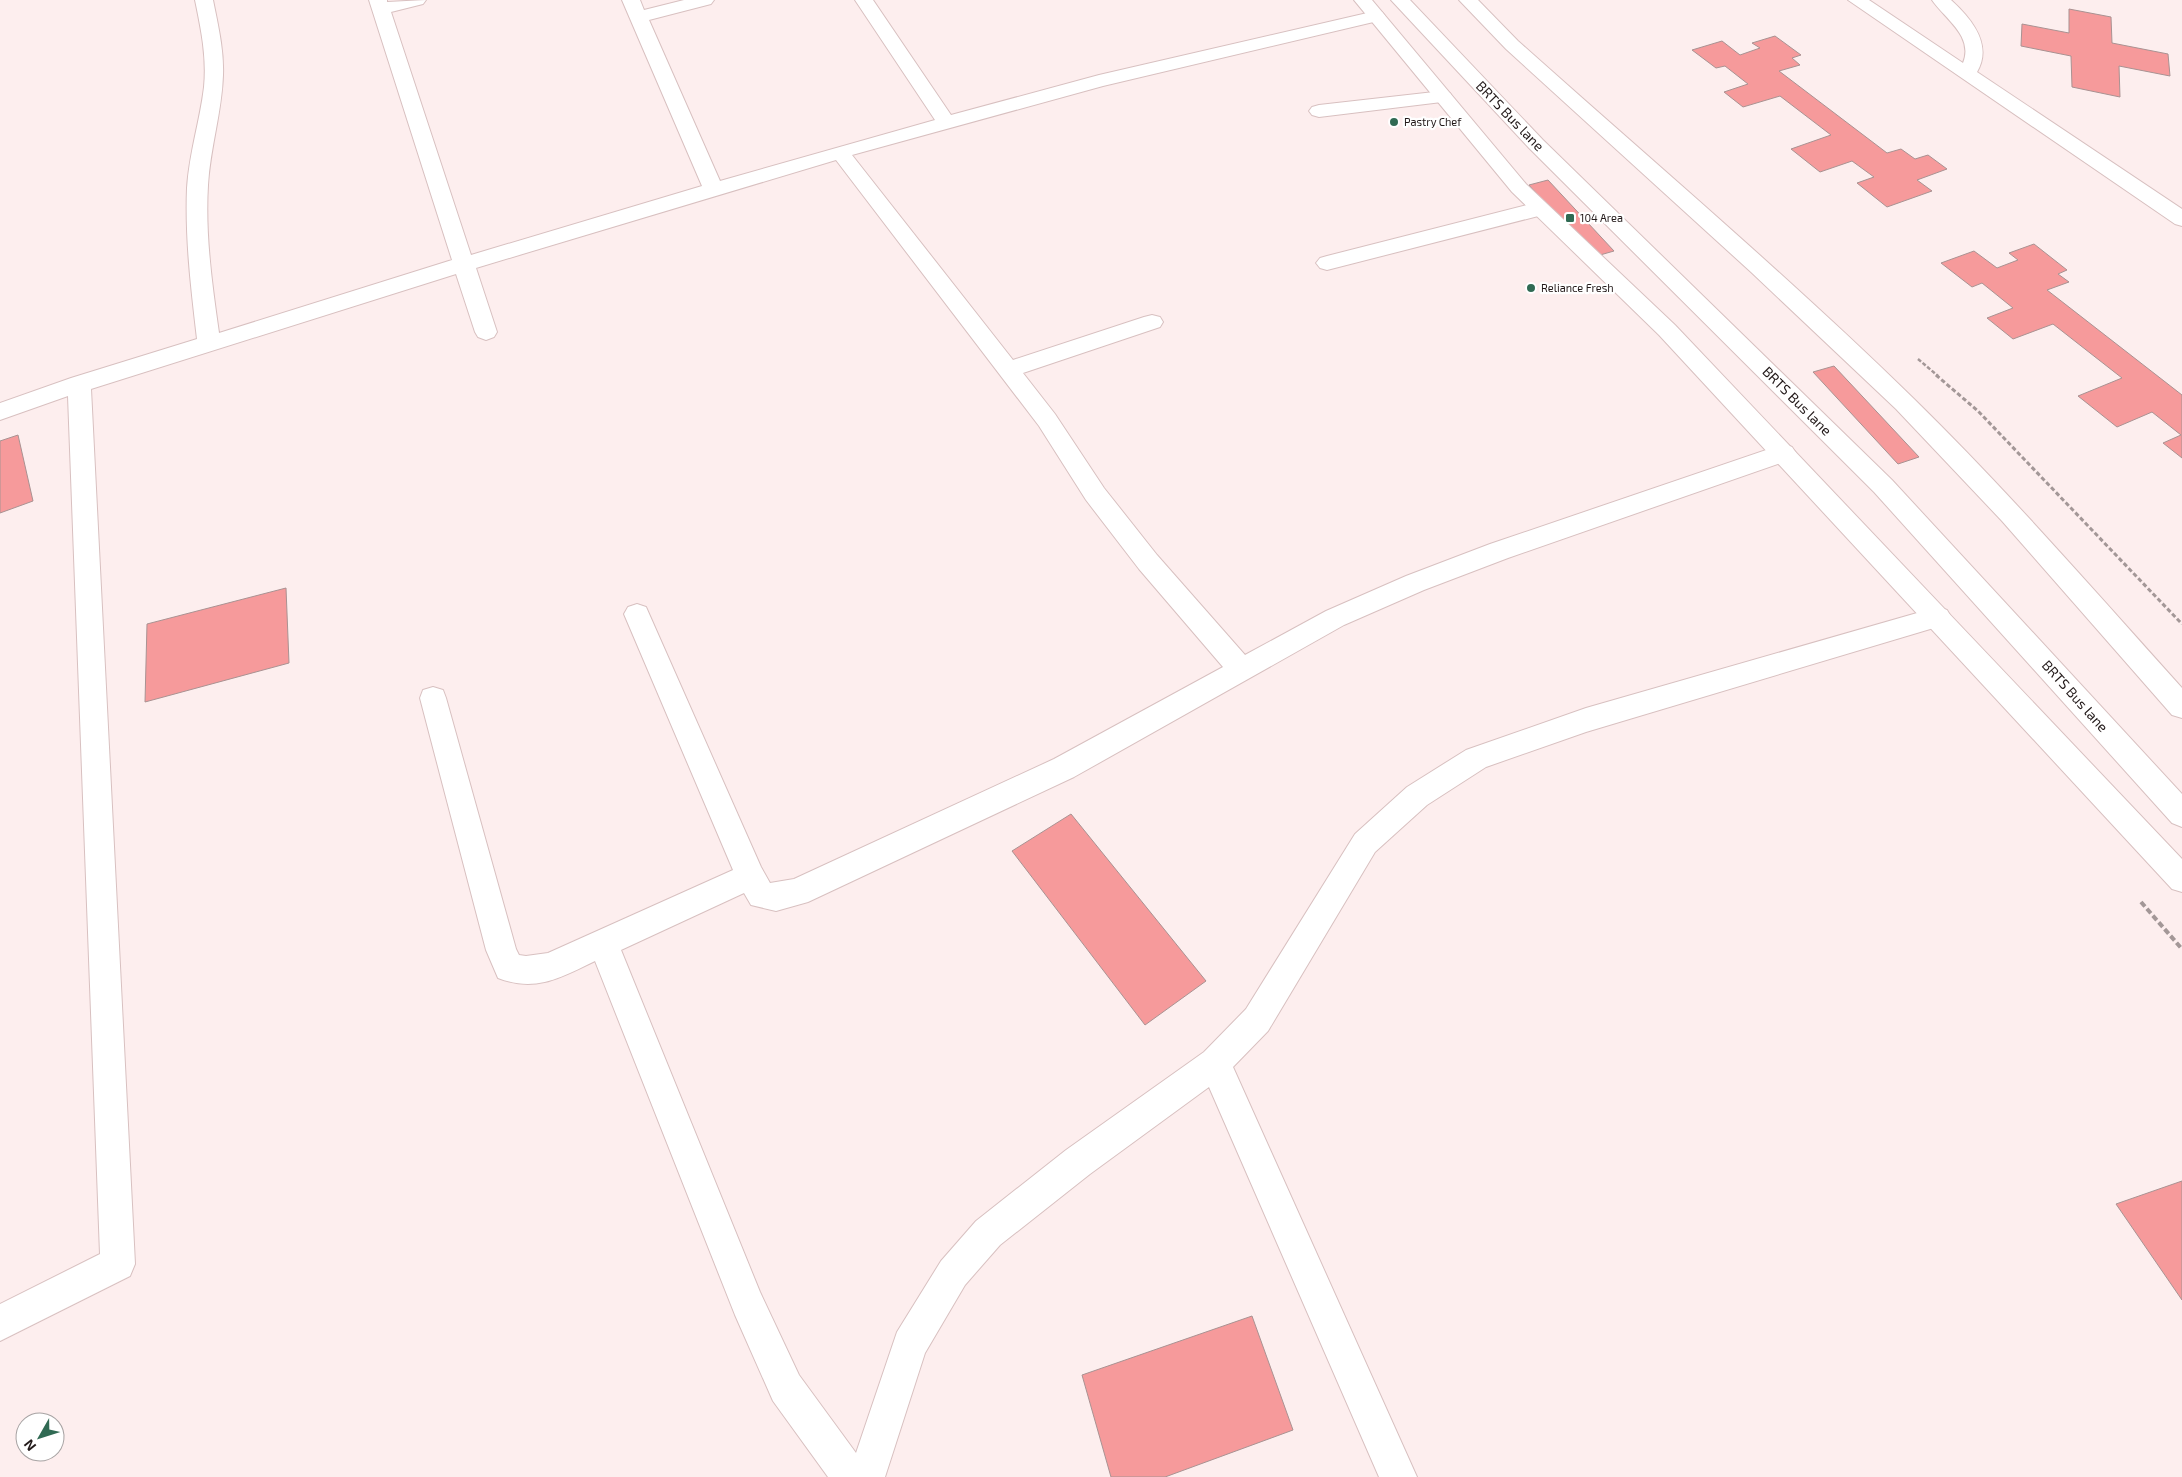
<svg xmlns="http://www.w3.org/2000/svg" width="2182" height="1477" viewBox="0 0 2182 1477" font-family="'Exo 2',sans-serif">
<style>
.building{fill:#f69a9b;stroke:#a99292}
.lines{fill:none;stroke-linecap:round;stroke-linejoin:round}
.minor-casing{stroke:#d8c0c0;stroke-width:2}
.major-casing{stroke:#d8c0c0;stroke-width:2}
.path-far2{stroke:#a39797;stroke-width:2.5;stroke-dasharray:4 2;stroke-linecap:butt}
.path-far1{stroke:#a39797;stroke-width:3;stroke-dasharray:4.5 2.5;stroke-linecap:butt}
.path{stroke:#a39797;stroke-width:4;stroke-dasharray:6 3;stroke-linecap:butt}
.minor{fill:#fff;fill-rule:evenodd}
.major{fill:#fff;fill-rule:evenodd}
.poi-dot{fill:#306a53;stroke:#fff;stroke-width:2}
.labels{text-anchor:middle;stroke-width:4.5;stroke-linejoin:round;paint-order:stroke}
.far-poi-label{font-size:11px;fill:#221919;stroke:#fff;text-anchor:start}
.street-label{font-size:14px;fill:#221919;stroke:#fff}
</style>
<rect width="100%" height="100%" fill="#fdeeee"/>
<!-- building -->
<g class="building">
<path d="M 2069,9 L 2111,17 L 2112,43 L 2168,54 L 2170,76 L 2119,66 L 2120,97 L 2072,87 L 2071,56 L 2021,46 L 2022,24 L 2069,33 Z"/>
<path d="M 1775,36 L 1801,55 L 1792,58 L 1800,65 L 1779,71 L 1887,153 L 1901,149 L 1915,159 L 1928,155 L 1947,169 L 1917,180 L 1932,191 L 1887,207 L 1857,183 L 1874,177 L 1852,161 L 1820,172 L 1791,149 L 1831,135 L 1780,96 L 1743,107 L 1724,92 L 1748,84 L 1725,66 L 1716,68 L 1692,50 L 1722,41 L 1740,55 L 1760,48 L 1752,43 Z"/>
<path d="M 1548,180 L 1614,251 L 1593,257 L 1529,185 Z"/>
<path d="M 2034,244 L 2067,270 L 2058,274 L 2069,282 L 2047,290 L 2182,395 L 2182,458 L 2163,443 L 2181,435 L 2152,412 L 2117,427 L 2078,396 L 2122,378 L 2053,324 L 2013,339 L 1987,318 L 2013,308 L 1982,283 L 1972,287 L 1941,263 L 1974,251 L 1997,268 L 2018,260 L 2009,253 Z"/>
<path d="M 1834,366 L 1919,457 L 1898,464 L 1813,372 Z"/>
<path d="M 18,435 L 33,501 L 0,513 L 0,441 Z"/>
<path d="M 286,588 L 289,663 L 145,702 L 147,624 Z"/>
<path d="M 1071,814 L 1206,981 L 1145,1025 L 1012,851 Z"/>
<path d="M 2182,1181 L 2182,1300 L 2116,1204 Z"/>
<path d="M 1252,1316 L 1293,1430 L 1165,1477 L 1111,1477 L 1082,1375 Z"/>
</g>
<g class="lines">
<defs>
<g id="minor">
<path d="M 195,0 L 213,0 C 218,25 224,50 223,75 C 222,112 210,148 208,185 C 205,234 212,284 219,333 L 452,260 L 369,0 L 387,0 L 387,2 L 426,0 L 423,4 L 391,12 L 471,255 L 702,186 L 622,0 L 640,0 L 644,10 L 684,0 L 714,0 L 711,4 L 649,20 L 720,181 L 935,120 L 855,0 L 873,0 L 951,115 L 1099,75 L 1376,11 L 1382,12 L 1385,16 L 1382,20 L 1103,86 L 852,155 L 1013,360 L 1144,317 L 1152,315 L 1160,317 L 1163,322 L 1160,327 L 1023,373 L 1055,414 L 1104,488 L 1157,555 L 1245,655 L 1326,611 L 1406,576 L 1490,544 L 1784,444 L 1792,447 L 1796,453 L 1792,459 L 1508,558 L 1424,590 L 1344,625 L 1074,777 L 808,902 L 776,911 L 751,905 L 744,893 L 621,950 L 760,1292 L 799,1375 L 856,1453 L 897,1332 L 941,1261 L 976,1221 L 1066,1150 L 1204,1052 L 1246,1009 L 1355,834 L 1407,787 L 1466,750 L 1586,708 L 1938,607 L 1947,610 L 1951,617 L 1947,624 L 1586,732 L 1486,767 L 1427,805 L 1375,852 L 1268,1031 L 1233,1067 L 1417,1477 L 1379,1477 L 1209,1087 L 1090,1174 L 1000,1245 L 965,1285 L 925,1353 L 885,1477 L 828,1477 L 773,1401 L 735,1315 L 595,961 C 562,977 536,993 498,978 L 486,950 L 420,698 L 423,690 L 433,687 L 443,690 L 446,698 L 516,949 L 519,955 L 526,956 L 548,953 L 733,870 L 624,614 L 628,607 L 637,604 L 646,607 L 761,867 L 770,883 L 794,879 L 1054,759 L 1223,667 L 1139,569 L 1086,500 L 1039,426 L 836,160 L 476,268 L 497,332 L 494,337 L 486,340 L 478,337 L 475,332 L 456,274 L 91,389 L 135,1264 L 130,1276 L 0,1341 L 0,1304 L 100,1254 L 68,396 L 0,420 L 0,403 L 71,378 L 197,339 C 191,289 185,238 187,188 C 189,153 200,121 204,87 C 207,57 201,29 195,0 Z"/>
<path d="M 1848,0 L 1869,0 L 1963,63 C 1974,36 1945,19 1932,0 L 1951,0 C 1972,19 1993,45 1977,72 L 2182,209 L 2182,226 L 2175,224 Z"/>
<path d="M 1443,91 L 1450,93 L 1452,97 L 1450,101 L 1319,117 L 1312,115 L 1309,111 L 1312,107 L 1319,105 Z"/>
<path d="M 1539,202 L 1546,204 L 1549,209 L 1546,214 L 1327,270 L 1320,268 L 1316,263 L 1320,258 L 1327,256 Z"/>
</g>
<g id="major">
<path d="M 1354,0 L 1372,0 L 1526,184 L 1675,325 L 2182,859 L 2182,892 L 2172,889 L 1659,335 L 1512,192 Z"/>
<path d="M 1391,0 L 1410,0 L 1543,140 L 1892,480 L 2182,794 L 2182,827 L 2172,823 L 1874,492 L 1529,148 Z"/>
<path d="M 1459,0 L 1478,0 L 1518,41 C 1650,159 1786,274 1913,398 C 2007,490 2094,590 2182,688 L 2182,718 L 2172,715 L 2002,521 L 1896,409 L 1751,272 L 1506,49 Z"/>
</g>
</defs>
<!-- minor casing -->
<use href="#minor" class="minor-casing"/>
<!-- major casing -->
<use href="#major" class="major-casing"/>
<!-- path-far2 -->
<path class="path-far2" d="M 1918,359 L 1938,376"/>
<!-- path-far1 -->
<path class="path-far1" d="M 1936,375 L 1978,411 L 2182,624"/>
<!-- path -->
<path class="path" d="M 2141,902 L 2182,949"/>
<!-- minor -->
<use href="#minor" class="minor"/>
<!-- major -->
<use href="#major" class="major"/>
</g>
<!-- markers -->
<g class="poi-dot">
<circle cx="1394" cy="122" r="5"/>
<rect x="1565" y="213" width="10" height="10" rx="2.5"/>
<circle cx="1531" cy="288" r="5"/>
</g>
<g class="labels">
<!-- far-poi labels -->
<g class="far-poi-label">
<text x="1404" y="126">Pastry Chef</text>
<text x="1580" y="222">104 Area</text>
<text x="1541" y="292">Reliance Fresh</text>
</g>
<!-- street labels -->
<g class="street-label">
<text transform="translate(1510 116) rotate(46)" y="5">BRTS Bus lane</text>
<text transform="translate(1797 401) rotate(45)" y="5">BRTS Bus lane</text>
<text transform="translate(2075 696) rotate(48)" y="5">BRTS Bus lane</text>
</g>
</g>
<!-- north arrow -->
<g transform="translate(40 1437) rotate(231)"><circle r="24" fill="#ffffff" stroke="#a7a3a3"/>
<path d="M0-4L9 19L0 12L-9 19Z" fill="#306a53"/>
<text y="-8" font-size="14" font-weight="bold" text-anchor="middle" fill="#221919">N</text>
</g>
</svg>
